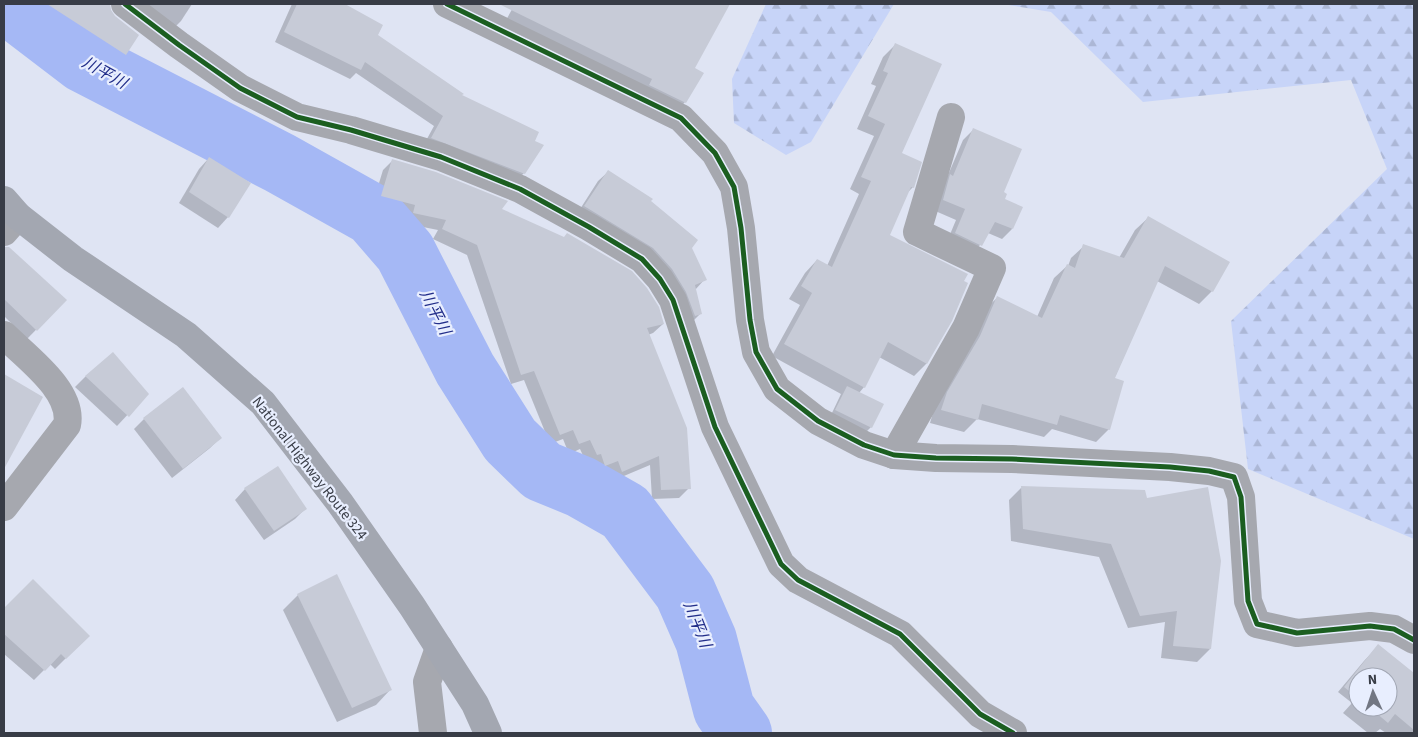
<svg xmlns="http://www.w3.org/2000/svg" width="1418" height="737" viewBox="0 0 1418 737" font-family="'Source Sans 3','Noto Sans JP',sans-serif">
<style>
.forest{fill:url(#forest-firs)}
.shadow{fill:#0003;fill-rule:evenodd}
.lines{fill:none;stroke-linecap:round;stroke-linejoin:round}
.river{stroke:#a5b8f5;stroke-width:62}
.building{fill:#c7cbd7}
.street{stroke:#a6a8af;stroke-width:28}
.highway{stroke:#a3a7b1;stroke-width:28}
.cycleway-casing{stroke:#e8eefe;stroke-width:8}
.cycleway{stroke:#1b5e20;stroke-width:5}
.labels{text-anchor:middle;stroke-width:4.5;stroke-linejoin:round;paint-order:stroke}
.street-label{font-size:15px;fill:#383c46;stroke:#e8eefe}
.water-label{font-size:16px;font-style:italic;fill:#222e8a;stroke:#e8eefe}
</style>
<defs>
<pattern id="forest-firs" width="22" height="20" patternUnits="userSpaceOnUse" patternTransform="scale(1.25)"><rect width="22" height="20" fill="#c7d4f8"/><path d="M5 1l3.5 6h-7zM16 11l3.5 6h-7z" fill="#acb7d6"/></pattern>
</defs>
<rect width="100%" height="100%" fill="#dfe4f3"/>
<!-- forest -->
<g class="forest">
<path d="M 766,4 L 894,4 L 811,142 L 786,155 L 734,123 L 732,79 Z"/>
<path d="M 1002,4 L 1414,4 L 1414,539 L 1248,469 L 1231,321 L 1387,169 L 1351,80 L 1143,102 L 1051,12 Z"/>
</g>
<!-- shadow -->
<g class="shadow">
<path d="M 42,4 L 108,4 L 125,54 L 116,63 L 65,30 L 39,11 Z"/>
<path d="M 130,4 L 192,4 L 181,21 L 172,30 Z"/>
<path d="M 292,4 L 343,4 L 381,26 L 377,36 L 461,95 L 524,173 L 514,183 L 422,148 L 434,126 L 356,73 L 350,79 L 275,42 Z"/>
<path d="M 515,4 L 729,4 L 693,68 L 685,102 L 675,113 L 505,22 Z"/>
<path d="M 895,45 L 900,153 L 913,187 L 908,192 L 888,235 L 963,282 L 951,320 L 926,364 L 914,376 L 879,357 L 864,387 L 859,393 L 871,427 L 866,432 L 831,415 L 841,394 L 772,356 L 800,305 L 789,299 L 805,273 L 817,260 L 827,266 L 859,194 L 850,189 L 874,136 L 857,129 L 876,86 L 871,84 L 883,57 Z"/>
<path d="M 973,130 L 1002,193 L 1012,229 L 1002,239 L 988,233 L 980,245 L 970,255 L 946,244 L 956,220 L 933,210 L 963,140 Z"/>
<path d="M 209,158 L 228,217 L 218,228 L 179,203 L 199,169 Z"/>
<path d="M 393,160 L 500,209 L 663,324 L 653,333 L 648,335 L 689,488 L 679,498 L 652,499 L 650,465 L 612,481 L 608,470 L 595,475 L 591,463 L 587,464 L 580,449 L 569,454 L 563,439 L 550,444 L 524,380 L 511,384 L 467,255 L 433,239 L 438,230 L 403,223 L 405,215 L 372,206 L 383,170 Z"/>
<path d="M 608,172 L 650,202 L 705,279 L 695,290 L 701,313 L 691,323 L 677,302 L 575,217 L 598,181 Z"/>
<path d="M 1148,218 L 1228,263 L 1212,291 L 1199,304 L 1157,281 L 1114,379 L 1109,429 L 1096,442 L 1052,429 L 1044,437 L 977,419 L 964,432 L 930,423 L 935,406 L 984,310 L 997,298 L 1037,317 L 1054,278 L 1067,266 L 1068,266 L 1071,258 L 1084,246 L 1119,258 L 1135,230 Z"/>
<path d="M 15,254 L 65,300 L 27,339 L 4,316 L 4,266 Z"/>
<path d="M 4,376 L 42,397 L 4,467 Z"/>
<path d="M 86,376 L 147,394 L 117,426 L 75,387 Z"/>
<path d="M 144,419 L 220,438 L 210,448 L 172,478 L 134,429 Z"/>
<path d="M 1021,488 L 1146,500 L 1210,649 L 1197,662 L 1161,658 L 1165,622 L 1128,628 L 1099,557 L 1011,541 L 1009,500 Z"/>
<path d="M 245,489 L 306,508 L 295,519 L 264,540 L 235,500 Z"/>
<path d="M 33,581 L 88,636 L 55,669 L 50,664 L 34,680 L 4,654 L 4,610 Z"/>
<path d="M 298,595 L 390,690 L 376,705 L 337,722 L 283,610 Z"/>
<path d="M 1378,646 L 1414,674 L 1414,733 L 1386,733 L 1380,729 L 1375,733 L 1368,733 L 1343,713 L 1352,703 L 1338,692 L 1364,661 ZM 1358,677 L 1388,677 L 1388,707 L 1358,707 Z"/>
</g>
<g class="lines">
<!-- river -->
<path class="river" d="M 8,4 L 84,62 L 280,163 L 373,215 L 405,252 L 465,369 L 510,440 L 542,471 L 581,487 L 625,512 L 685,592 L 706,640 L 724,709 L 741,733"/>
</g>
<!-- building -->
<g class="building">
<path d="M 47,4 L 110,4 L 111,10 L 115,16 L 139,35 L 126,55 Z"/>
<path d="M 297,4 L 345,4 L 383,25 L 378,35 L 464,94 L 462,95 L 539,132 L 535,141 L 544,145 L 525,174 L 431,138 L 443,116 L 365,62 L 361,70 L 284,32 Z"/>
<path d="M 499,4 L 730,4 L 695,68 L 704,73 L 686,103 L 649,85 L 652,79 Z"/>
<path d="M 895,43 L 942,64 L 902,153 L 922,162 L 914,188 L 911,187 L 890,235 L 968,274 L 964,281 L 968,283 L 952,321 L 927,364 L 888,342 L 865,388 L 784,344 L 812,293 L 801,286 L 817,259 L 832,267 L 871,181 L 861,177 L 885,124 L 868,116 L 888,73 L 883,71 Z"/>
<path d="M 973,128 L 1022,149 L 1004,192 L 1007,194 L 1005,199 L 1023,207 L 1013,229 L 995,222 L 982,246 L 955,233 L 965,209 L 943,200 L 950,174 L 953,176 Z"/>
<path d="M 209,157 L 251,183 L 229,218 L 189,192 Z"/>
<path d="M 392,159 L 436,172 L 508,201 L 502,209 L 564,237 L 567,233 L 632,271 L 647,288 L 659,307 L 664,324 L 647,328 L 687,428 L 691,489 L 661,490 L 659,456 L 622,472 L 618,461 L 605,466 L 601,454 L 597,455 L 590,440 L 579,444 L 573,430 L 560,435 L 534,371 L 521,375 L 477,245 L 442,229 L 446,220 L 413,213 L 415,205 L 381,196 Z"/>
<path d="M 608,170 L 653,199 L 651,201 L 698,240 L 692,248 L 707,280 L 695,285 L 702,314 L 695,316 L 686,292 L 672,269 L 653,248 L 584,206 Z"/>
<path d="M 1148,216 L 1230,262 L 1213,292 L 1165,266 L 1115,378 L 1124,381 L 1110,430 L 1060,415 L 1057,425 L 982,404 L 978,420 L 941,410 L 947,392 L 980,336 L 997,296 L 1042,318 L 1067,264 L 1075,268 L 1083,244 L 1124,258 Z"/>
<path d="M 4,247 L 9,247 L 67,300 L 37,331 L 4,299 Z"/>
<path d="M 113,352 L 149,394 L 129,417 L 85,376 Z"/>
<path d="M 4,374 L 43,397 L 4,469 Z"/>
<path d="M 847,386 L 884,404 L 872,428 L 835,410 Z"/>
<path d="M 183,387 L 222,438 L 183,469 L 143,418 Z"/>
<path d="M 278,466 L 307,509 L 274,531 L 244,488 Z"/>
<path d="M 1021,486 L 1145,490 L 1147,498 L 1208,487 L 1221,561 L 1211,649 L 1173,646 L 1177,611 L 1140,616 L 1111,544 L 1023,529 Z"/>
<path d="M 337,574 L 392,690 L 352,708 L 297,594 Z"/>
<path d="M 33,579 L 90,636 L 66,659 L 61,654 L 45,671 L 4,634 L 4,608 Z"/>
<path d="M 1378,644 L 1414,673 L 1414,730 L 1395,714 L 1388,723 L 1369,707 L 1388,707 L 1388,677 L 1358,677 L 1358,698 L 1344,687 Z"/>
</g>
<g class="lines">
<!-- street -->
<g class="street">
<path d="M 125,4 L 179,45 L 240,88 L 297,117 L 351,130 L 441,157 L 520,189 L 589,227 L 642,259 L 660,279 L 673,300 L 715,427 L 781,564 L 798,580 L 900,634 L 980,714 L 1013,733"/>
<path d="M 447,4 L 681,118 L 715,153 L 734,187 L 741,228 L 750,320 L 756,352 L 777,389 L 818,421 L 864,445 L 894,455 L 936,458 L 1012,459 L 1170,467 L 1209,471 L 1234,477 L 1241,497 L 1248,601 L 1257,624 L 1297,633 L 1370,626 L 1394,629 L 1414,640"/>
<path d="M 4,232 L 18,216"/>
<path d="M 4,335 C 26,357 74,391 67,425 L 4,507"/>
<path d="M 894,455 L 966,328 L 992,268 L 917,232 L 951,117"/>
<path d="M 433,733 L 427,682 L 439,648"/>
</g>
<!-- highway -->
<path class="highway" d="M 4,200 L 18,216 L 73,259 L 186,335 L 263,403 L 340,503 L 412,606 L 475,704 L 488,733"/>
<defs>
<g id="cycleway">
<path d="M 125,4 L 179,45 L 240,88 L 297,117 L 351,130 L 441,157 L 520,189 L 589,227 L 642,259 L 660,279 L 673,300 L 715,427 L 781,564 L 798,580 L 900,634 L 980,714 L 1013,733"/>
<path d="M 447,4 L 681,118 L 715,153 L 734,187 L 741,228 L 750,320 L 756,352 L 777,389 L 818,421 L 864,445 L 894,455 L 936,458 L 1012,459 L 1170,467 L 1209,471 L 1234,477 L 1241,497 L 1248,601 L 1257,624 L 1297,633 L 1370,626 L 1394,629 L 1414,640"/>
</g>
</defs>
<!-- cycleway casing -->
<use href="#cycleway" class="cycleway-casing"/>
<!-- cycleway -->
<use href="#cycleway" class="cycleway"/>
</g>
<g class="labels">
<!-- street labels -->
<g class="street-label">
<text transform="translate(310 468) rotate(52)" y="5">National Highway Route 324</text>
</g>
<!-- water labels -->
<g class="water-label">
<text transform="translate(105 72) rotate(29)" y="6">川平川</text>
<text transform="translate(436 312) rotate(63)" y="6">川平川</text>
<text transform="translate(698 624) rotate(68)" y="6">川平川</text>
</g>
</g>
<!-- border -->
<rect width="1418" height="737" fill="none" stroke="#383c46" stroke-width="10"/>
<!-- north arrow -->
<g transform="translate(1373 692) rotate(357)"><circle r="24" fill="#e8eefe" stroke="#a2a7b4"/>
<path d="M0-4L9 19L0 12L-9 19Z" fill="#727783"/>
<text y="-8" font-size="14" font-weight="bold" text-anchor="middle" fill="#383c46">N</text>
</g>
</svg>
